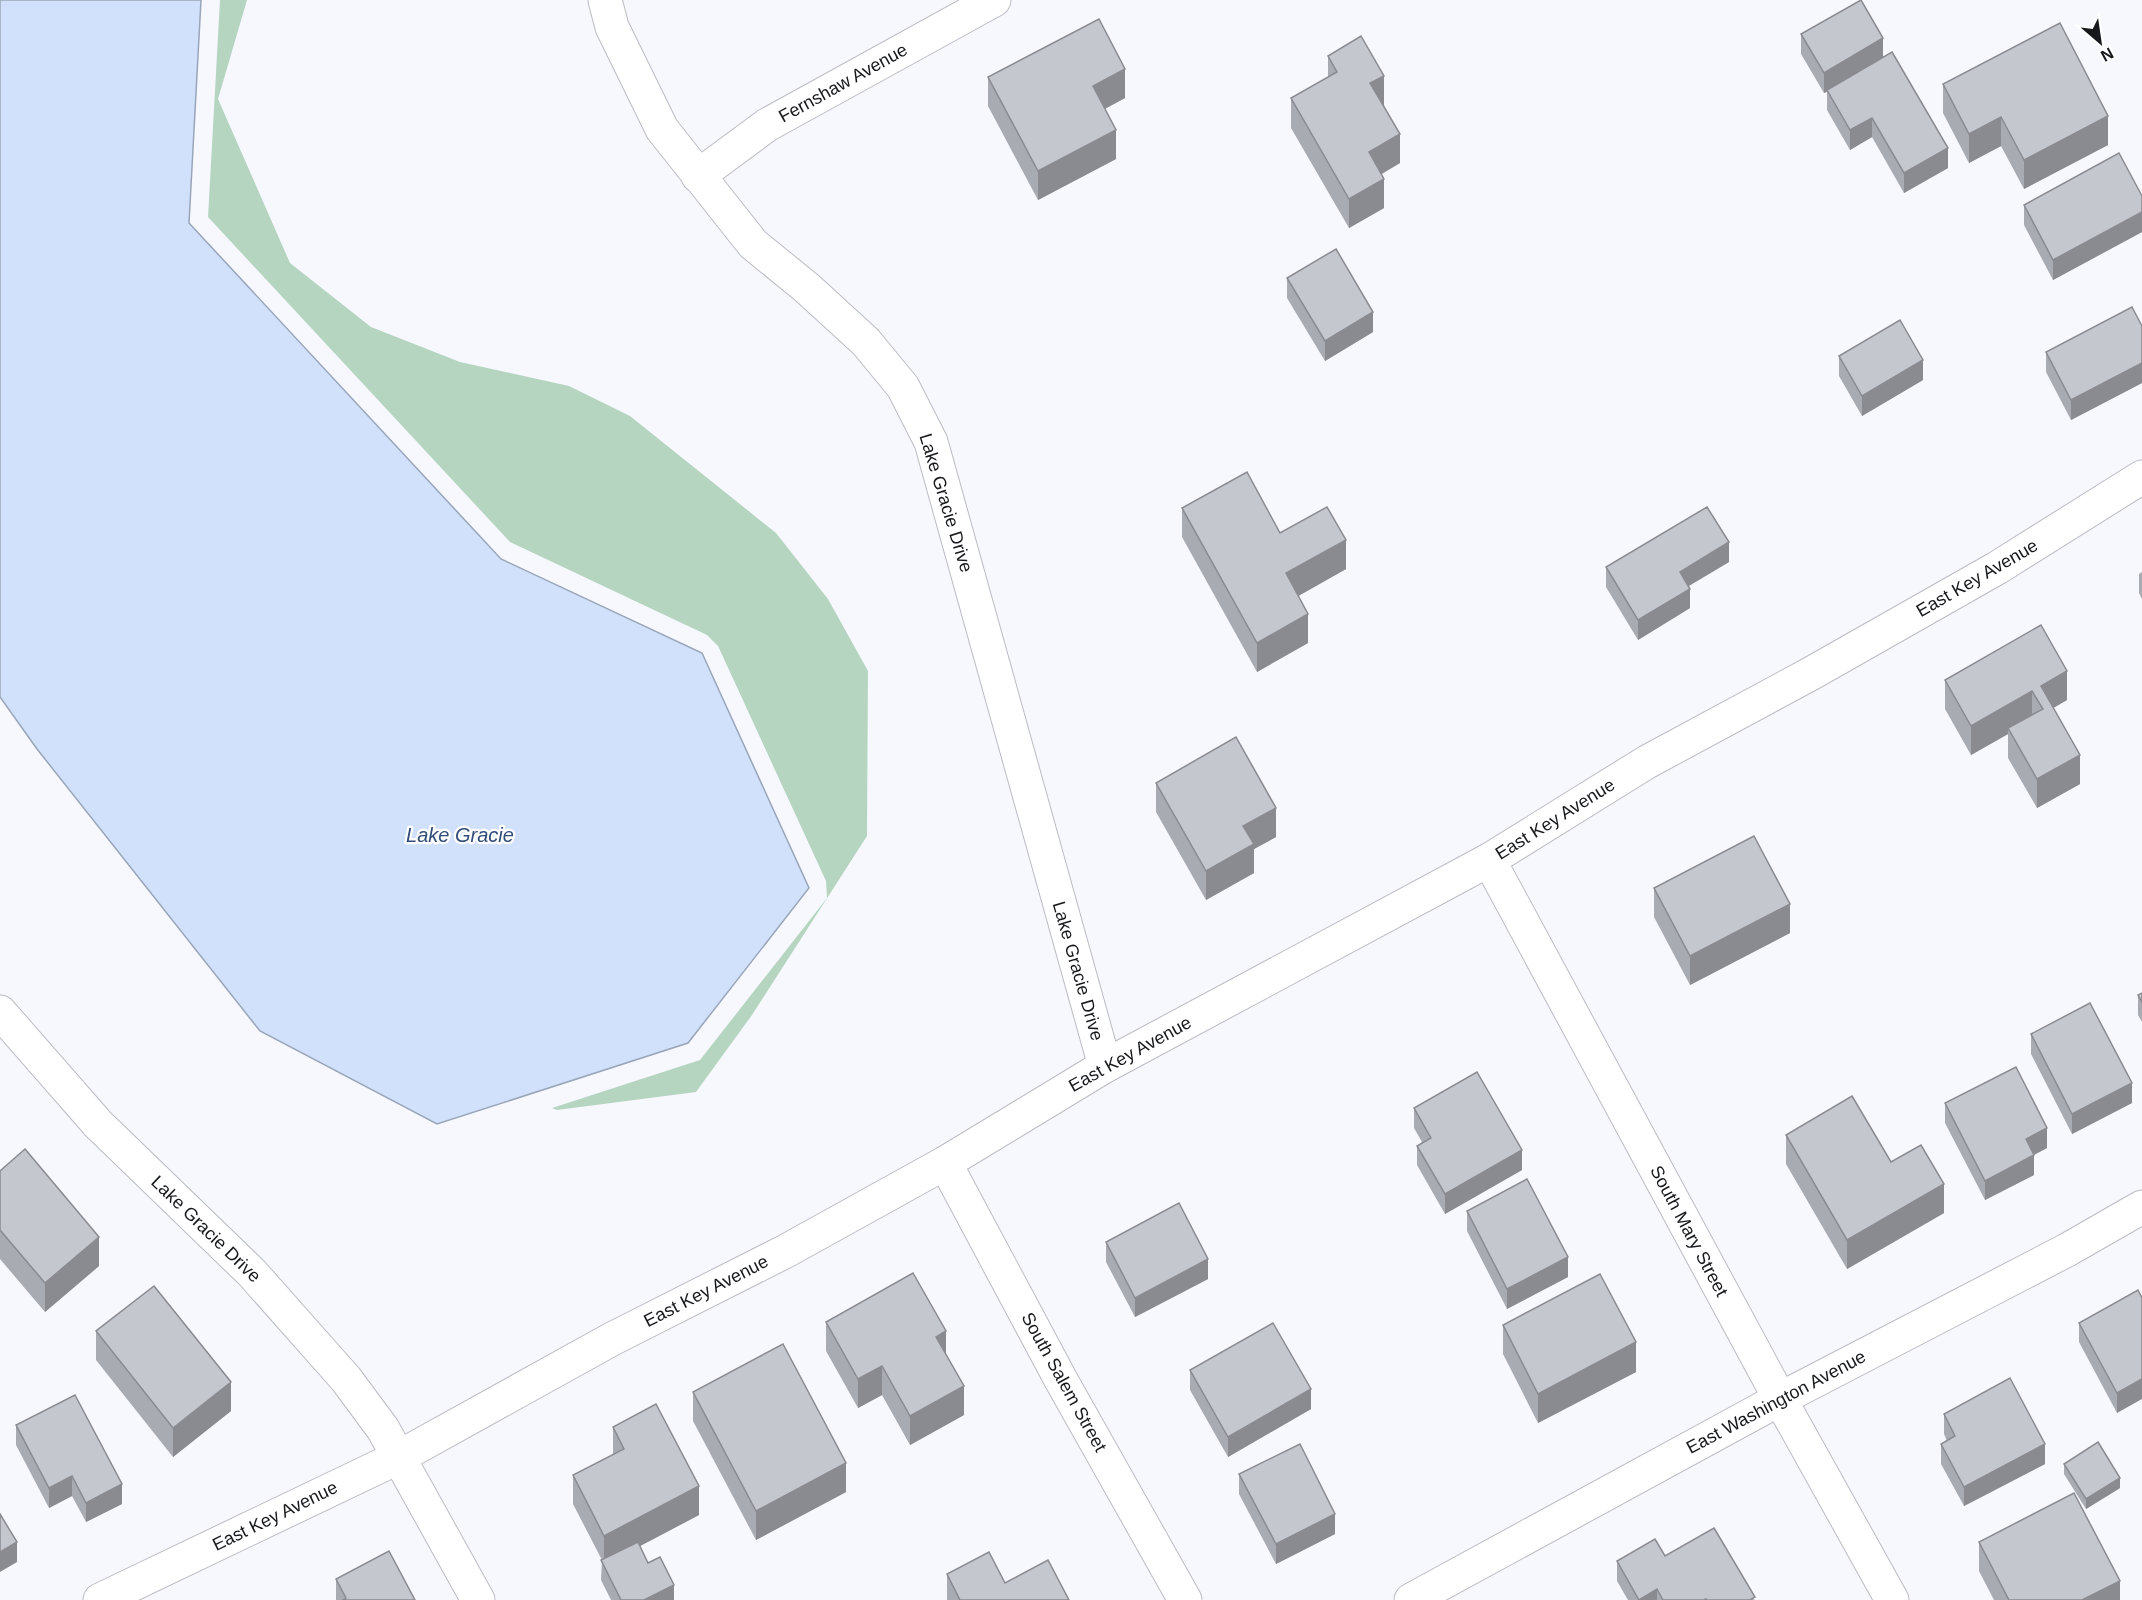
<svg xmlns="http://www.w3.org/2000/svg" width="2142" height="1600" viewBox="0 0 2142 1600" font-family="Arial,sans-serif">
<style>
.green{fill:#b6d5c1}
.water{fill:#d1e1fc;stroke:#99a5b8;stroke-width:1.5}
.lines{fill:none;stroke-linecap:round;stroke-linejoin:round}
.street-casing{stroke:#babcc3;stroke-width:35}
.street{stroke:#fff;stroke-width:33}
.wall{fill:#a9abb2}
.shaded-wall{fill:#8a8b91}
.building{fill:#c5c7cf;stroke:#8a8b91;stroke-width:1.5}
.labels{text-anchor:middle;stroke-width:4.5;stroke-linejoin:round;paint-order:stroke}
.street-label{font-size:18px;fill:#17181b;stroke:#fff}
.water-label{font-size:20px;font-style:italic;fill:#334d79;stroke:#fff}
</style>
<rect width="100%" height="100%" fill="#f6f8fe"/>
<!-- green -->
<path class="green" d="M 220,0 L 247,0 L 218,99 L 290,263 L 371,327 L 460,362 L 569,386 L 630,416 L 776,533 L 828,599 L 868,671 L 867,836 L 752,1015 L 696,1092 L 557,1110 L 552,1108 L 700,1060 L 827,898 L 826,881 L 718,646 L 707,635 L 510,542 L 208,217 Z"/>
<!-- water -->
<path class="water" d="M 0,0 L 201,0 L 189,223 L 501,559 L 702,653 L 809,888 L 688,1043 L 437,1124 L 260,1031 L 37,749 L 0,697 Z"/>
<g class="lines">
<defs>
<g id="street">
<path d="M 605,0 L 612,27 L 662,129 L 753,244 L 807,288 L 866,342 L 903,387 L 931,442 L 1105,1066"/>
<path d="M 698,176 L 767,125 L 994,0"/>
<path d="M 1489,860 L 1780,1399 L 1892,1600"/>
<path d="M 0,1012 L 98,1124 L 252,1273 L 346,1379 L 383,1429 L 478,1600"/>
<path d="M 945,1163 L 1061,1380 L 1185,1600"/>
<path d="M 100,1600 L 399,1457 L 612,1339 L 786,1251 L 945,1163 L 1105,1066 L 1489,860 L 1647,762 L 1812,673 L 1997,568 L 2142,477"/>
<path d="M 1411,1600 L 1780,1399 L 2067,1250 L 2142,1207"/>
</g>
</defs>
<!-- street casing -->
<use href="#street" class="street-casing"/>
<!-- street -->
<use href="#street" class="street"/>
</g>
<!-- wall -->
<g class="wall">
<path d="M 1801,34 L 1883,57 L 1948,168 L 1904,193 L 1872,137 L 1850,150 L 1827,110 L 1827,92 L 1824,93 L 1801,54 Z"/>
<path d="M 1328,56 L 1384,105 L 1400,163 L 1382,174 L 1384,208 L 1349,228 L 1291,128 L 1291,98 L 1328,78 Z"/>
<path d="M 988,77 L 1125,98 L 1105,109 L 1116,159 L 1038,200 L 988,106 Z"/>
<path d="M 1943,84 L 2108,145 L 2024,189 L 2001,146 L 1969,163 L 1943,113 Z"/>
<path d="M 2142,196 L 2142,232 L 2053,280 L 2024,225 L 2024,205 Z"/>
<path d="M 1287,278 L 1373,332 L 1325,361 L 1287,298 Z"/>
<path d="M 2142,326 L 2142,383 L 2071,420 L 2046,372 L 2046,352 Z"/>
<path d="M 1839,356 L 1923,380 L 1862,416 L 1839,376 Z"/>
<path d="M 1182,508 L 1280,533 L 1346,569 L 1298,596 L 1308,643 L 1257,672 L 1182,537 Z"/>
<path d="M 1729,562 L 1689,586 L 1690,608 L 1638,640 L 1606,587 L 1606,567 Z"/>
<path d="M 2142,572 L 2142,599 L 2139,593 L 2139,574 Z"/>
<path d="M 2041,625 L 2067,700 L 2053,708 L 2080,784 L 2037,808 L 2008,758 L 2008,734 L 1971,755 L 1945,709 L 1945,680 Z"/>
<path d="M 1156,783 L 1276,837 L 1254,849 L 1254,873 L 1206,900 L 1156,812 Z"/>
<path d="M 1654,888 L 1790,933 L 1690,985 L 1654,917 Z"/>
<path d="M 2142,993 L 2142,1022 L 2138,1015 L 2138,995 Z"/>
<path d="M 2031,1034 L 2132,1103 L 2072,1134 L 2031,1054 Z"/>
<path d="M 1945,1103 L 2047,1148 L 2034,1155 L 2034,1175 L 1985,1200 L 1945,1123 Z"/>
<path d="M 1414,1108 L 1522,1170 L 1445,1214 L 1417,1165 L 1417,1146 L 1422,1142 L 1414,1128 Z"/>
<path d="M 1786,1135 L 1891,1162 L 1944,1213 L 1847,1269 L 1786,1164 Z"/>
<path d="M 0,1171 L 99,1266 L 45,1312 L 0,1259 Z"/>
<path d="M 1467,1211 L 1568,1277 L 1507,1309 L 1467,1231 Z"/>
<path d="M 1106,1242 L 1208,1279 L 1135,1317 L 1106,1262 Z"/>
<path d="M 2142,1298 L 2117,1413 L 2079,1342 L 2079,1323 Z"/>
<path d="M 826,1322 L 946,1355 L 964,1415 L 910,1445 L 882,1395 L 858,1408 L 826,1351 Z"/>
<path d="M 1503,1325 L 1636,1372 L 1538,1423 L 1503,1354 Z"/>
<path d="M 96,1331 L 231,1411 L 173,1457 L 96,1360 Z"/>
<path d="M 1190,1370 L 1311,1409 L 1228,1457 L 1190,1390 Z"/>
<path d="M 693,1392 L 846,1492 L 756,1540 L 693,1421 Z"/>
<path d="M 1944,1414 L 2045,1464 L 1964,1506 L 1941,1464 L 1941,1444 L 1947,1441 L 1944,1434 Z"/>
<path d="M 16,1425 L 122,1504 L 86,1522 L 72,1496 L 49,1508 L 16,1445 Z"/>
<path d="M 613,1427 L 699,1515 L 640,1546 L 648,1563 L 674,1600 L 611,1600 L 601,1580 L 602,1560 L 573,1504 L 573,1475 L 613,1455 Z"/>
<path d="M 2064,1464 L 2120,1488 L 2086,1509 L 2064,1474 Z"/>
<path d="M 1239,1474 L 1335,1534 L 1276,1564 L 1239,1494 Z"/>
<path d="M 1979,1542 L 2120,1600 L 1994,1600 L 1979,1571 Z"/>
<path d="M 1665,1556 L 1755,1600 L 1628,1600 L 1617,1581 L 1617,1561 Z"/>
<path d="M 947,1574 L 1005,1583 L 1069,1600 L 947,1600 Z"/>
<path d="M 336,1579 L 415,1600 L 336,1600 Z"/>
</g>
<!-- shaded-wall -->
<g class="shaded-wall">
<path d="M 1883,38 L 1883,58 L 1824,93 L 1824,73 Z"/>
<path d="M 1125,69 L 1125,98 L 1093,115 L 1093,86 Z"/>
<path d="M 1384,76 L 1384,105 L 1370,112 L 1370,83 Z"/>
<path d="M 2108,116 L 2108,145 L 2024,189 L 2024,160 Z"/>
<path d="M 2001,117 L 2001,146 L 1969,163 L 1969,134 Z"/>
<path d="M 1872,118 L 1872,137 L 1850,150 L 1850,130 Z"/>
<path d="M 1116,130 L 1116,159 L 1038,200 L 1038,171 Z"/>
<path d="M 1400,134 L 1400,163 L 1369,181 L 1369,152 Z"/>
<path d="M 1948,148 L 1948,168 L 1904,193 L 1904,173 Z"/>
<path d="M 1384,179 L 1384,208 L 1349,228 L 1349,199 Z"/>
<path d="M 2142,212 L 2142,232 L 2053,280 L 2053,260 Z"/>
<path d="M 1373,312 L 1373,332 L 1325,361 L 1325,341 Z"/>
<path d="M 1923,360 L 1923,380 L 1862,416 L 1862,396 Z"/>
<path d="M 2142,363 L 2142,383 L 2071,420 L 2071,400 Z"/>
<path d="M 1346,540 L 1346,569 L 1286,603 L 1286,573 Z"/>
<path d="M 1729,542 L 1729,562 L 1680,591 L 1680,572 Z"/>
<path d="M 1690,589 L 1690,608 L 1638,640 L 1638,620 Z"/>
<path d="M 1308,614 L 1308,643 L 1257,672 L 1257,643 Z"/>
<path d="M 2067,671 L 2067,700 L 2043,714 L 2041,686 Z"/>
<path d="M 2032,691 L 2032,720 L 2008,728 L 2008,734 L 1971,755 L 1971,726 Z"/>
<path d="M 2080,755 L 2080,784 L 2037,808 L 2037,779 Z"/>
<path d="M 1276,808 L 1276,837 L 1254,849 L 1254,873 L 1206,900 L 1206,871 L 1243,826 Z"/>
<path d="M 1790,904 L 1790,933 L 1690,985 L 1690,956 Z"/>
<path d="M 2132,1083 L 2132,1103 L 2072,1134 L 2072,1114 Z"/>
<path d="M 2047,1128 L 2047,1148 L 2026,1159 L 2026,1139 Z"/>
<path d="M 1522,1150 L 1522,1170 L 1445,1214 L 1445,1194 Z"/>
<path d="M 2034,1155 L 2034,1175 L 1985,1200 L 1985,1181 Z"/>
<path d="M 1944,1184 L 1944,1213 L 1847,1269 L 1847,1240 Z"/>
<path d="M 99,1237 L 99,1266 L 45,1312 L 45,1283 Z"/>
<path d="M 1568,1257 L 1568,1277 L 1507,1309 L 1507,1289 Z"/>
<path d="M 1208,1259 L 1208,1279 L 1135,1317 L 1135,1298 Z"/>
<path d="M 946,1331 L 946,1361 L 936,1337 Z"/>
<path d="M 1636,1342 L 1636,1372 L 1538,1423 L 1538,1394 Z"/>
<path d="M 882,1366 L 882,1395 L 858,1408 L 858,1379 Z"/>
<path d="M 2142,1379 L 2142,1399 L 2117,1413 L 2117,1393 Z"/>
<path d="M 231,1382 L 231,1411 L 173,1457 L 173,1428 Z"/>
<path d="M 964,1386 L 964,1415 L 910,1445 L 910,1416 Z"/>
<path d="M 1311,1389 L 1311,1409 L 1228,1457 L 1228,1437 Z"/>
<path d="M 2045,1444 L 2045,1464 L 1964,1506 L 1964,1487 Z"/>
<path d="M 846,1463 L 846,1492 L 756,1540 L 756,1511 Z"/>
<path d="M 72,1476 L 72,1496 L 49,1508 L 49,1488 Z"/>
<path d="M 2120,1478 L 2120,1488 L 2086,1509 L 2086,1499 Z"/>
<path d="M 122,1484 L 122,1504 L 86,1522 L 86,1503 Z"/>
<path d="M 699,1486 L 699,1515 L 604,1565 L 604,1536 Z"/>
<path d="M 1335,1514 L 1335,1534 L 1276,1564 L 1276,1544 Z"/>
<path d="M 17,1542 L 17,1562 L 0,1572 L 0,1552 Z"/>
<path d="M 2120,1581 L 2120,1600 L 2082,1600 Z"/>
<path d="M 674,1585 L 674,1600 L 644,1600 Z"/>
<path d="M 1657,1589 L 1657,1600 L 1639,1600 Z"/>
</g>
<!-- building -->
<g class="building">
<path d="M 1861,0 L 1883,38 L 1824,73 L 1801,34 Z"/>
<path d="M 1099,19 L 1125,69 L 1093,86 L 1116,130 L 1038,171 L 988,77 Z"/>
<path d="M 2060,23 L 2108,116 L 2024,160 L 2001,117 L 1969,134 L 1943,84 Z"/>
<path d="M 1361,36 L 1384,76 L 1370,83 L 1400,134 L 1369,152 L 1384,179 L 1349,199 L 1291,98 L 1337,72 L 1328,56 Z"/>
<path d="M 1892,52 L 1948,148 L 1904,173 L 1872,118 L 1850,130 L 1827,90 Z"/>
<path d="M 2119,153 L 2142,196 L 2142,212 L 2053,260 L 2024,205 Z"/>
<path d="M 1336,249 L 1373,312 L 1325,341 L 1287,278 Z"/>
<path d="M 2132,307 L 2142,326 L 2142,363 L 2071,400 L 2046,352 Z"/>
<path d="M 1900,320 L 1923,360 L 1862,396 L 1839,356 Z"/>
<path d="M 1247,472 L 1280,533 L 1327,507 L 1346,540 L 1286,573 L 1308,614 L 1257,643 L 1182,508 Z"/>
<path d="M 1707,507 L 1729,542 L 1680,572 L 1690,589 L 1638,620 L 1606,567 Z"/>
<path d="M 2041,625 L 2067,671 L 2041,686 L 2080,755 L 2037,779 L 2008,728 L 2043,709 L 2032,691 L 1971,726 L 1945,680 Z"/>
<path d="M 1236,737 L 1276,808 L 1243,826 L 1254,844 L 1206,871 L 1156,783 Z"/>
<path d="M 1754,836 L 1790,904 L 1690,956 L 1654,888 Z"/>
<path d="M 2142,993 L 2142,1002 L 2138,995 Z"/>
<path d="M 2090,1003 L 2132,1083 L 2072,1114 L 2031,1034 Z"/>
<path d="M 2016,1067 L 2047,1128 L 2026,1139 L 2034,1155 L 1985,1181 L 1945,1103 Z"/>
<path d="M 1477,1072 L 1522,1150 L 1445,1194 L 1417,1146 L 1431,1138 L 1414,1108 Z"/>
<path d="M 1852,1096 L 1891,1162 L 1921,1145 L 1944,1184 L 1847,1240 L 1786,1135 Z"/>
<path d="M 25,1149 L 99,1237 L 45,1283 L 0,1230 L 0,1171 Z"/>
<path d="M 1527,1179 L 1568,1257 L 1507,1289 L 1467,1211 Z"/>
<path d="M 1179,1203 L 1208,1259 L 1135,1298 L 1106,1242 Z"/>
<path d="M 913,1273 L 946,1331 L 936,1337 L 964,1386 L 910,1416 L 882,1366 L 858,1379 L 826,1322 Z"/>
<path d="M 1600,1274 L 1636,1342 L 1538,1394 L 1503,1325 Z"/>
<path d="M 154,1286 L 231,1382 L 173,1428 L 96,1331 Z"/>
<path d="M 2138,1290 L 2142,1298 L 2142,1379 L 2117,1393 L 2079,1323 Z"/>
<path d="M 1273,1323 L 1311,1389 L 1228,1437 L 1190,1370 Z"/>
<path d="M 783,1344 L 846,1463 L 756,1511 L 693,1392 Z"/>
<path d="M 2010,1378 L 2045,1444 L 1964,1487 L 1941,1444 L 1955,1436 L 1944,1414 Z"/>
<path d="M 75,1395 L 122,1484 L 86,1503 L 72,1476 L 49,1488 L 16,1425 Z"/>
<path d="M 656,1404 L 699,1486 L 604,1536 L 573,1475 L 624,1449 L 613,1427 Z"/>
<path d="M 2098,1442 L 2120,1478 L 2086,1499 L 2064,1464 Z"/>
<path d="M 1300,1444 L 1335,1514 L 1276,1544 L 1239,1474 Z"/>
<path d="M 2074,1493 L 2120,1581 L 2082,1600 L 2009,1600 L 1979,1542 Z"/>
<path d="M 0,1514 L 17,1542 L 0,1552 Z"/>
<path d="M 1714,1528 L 1755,1597 L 1750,1600 L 1707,1600 L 1706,1599 L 1704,1600 L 1663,1600 L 1657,1589 L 1639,1600 L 1617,1561 L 1655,1539 L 1665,1556 Z"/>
<path d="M 638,1542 L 648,1563 L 660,1557 L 674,1585 L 644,1600 L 621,1600 L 601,1560 Z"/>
<path d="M 389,1551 L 415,1600 L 343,1600 L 346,1598 L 336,1579 Z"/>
<path d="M 989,1552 L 1005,1583 L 1048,1560 L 1069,1600 L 960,1600 L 947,1574 Z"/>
</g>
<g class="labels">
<!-- street labels -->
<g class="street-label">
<text transform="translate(843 83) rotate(-29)" y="6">Fernshaw Avenue</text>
<text transform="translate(946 503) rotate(73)" y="6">Lake Gracie Drive</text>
<text transform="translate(1977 578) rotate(-30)" y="6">East Key Avenue</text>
<text transform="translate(1555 819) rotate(-32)" y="6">East Key Avenue</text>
<text transform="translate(1078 971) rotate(74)" y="6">Lake Gracie Drive</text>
<text transform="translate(1130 1054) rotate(-29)" y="6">East Key Avenue</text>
<text transform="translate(206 1229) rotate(44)" y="6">Lake Gracie Drive</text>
<text transform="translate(1689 1231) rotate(62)" y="6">South Mary Street</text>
<text transform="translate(706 1291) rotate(-27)" y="6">East Key Avenue</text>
<text transform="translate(1064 1382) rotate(61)" y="6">South Salem Street</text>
<text transform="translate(1776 1402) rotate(-28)" y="6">East Washington Avenue</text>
<text transform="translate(275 1516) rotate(-26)" y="6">East Key Avenue</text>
</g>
<!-- water labels -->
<g class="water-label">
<text x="460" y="842">Lake Gracie</text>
</g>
</g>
<!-- north arrow -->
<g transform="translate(2100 42) rotate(151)" stroke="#ffffff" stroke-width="4.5" paint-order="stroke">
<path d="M0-4.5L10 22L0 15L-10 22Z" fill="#17181b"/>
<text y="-9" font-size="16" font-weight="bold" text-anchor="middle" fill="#17181b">N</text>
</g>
</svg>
